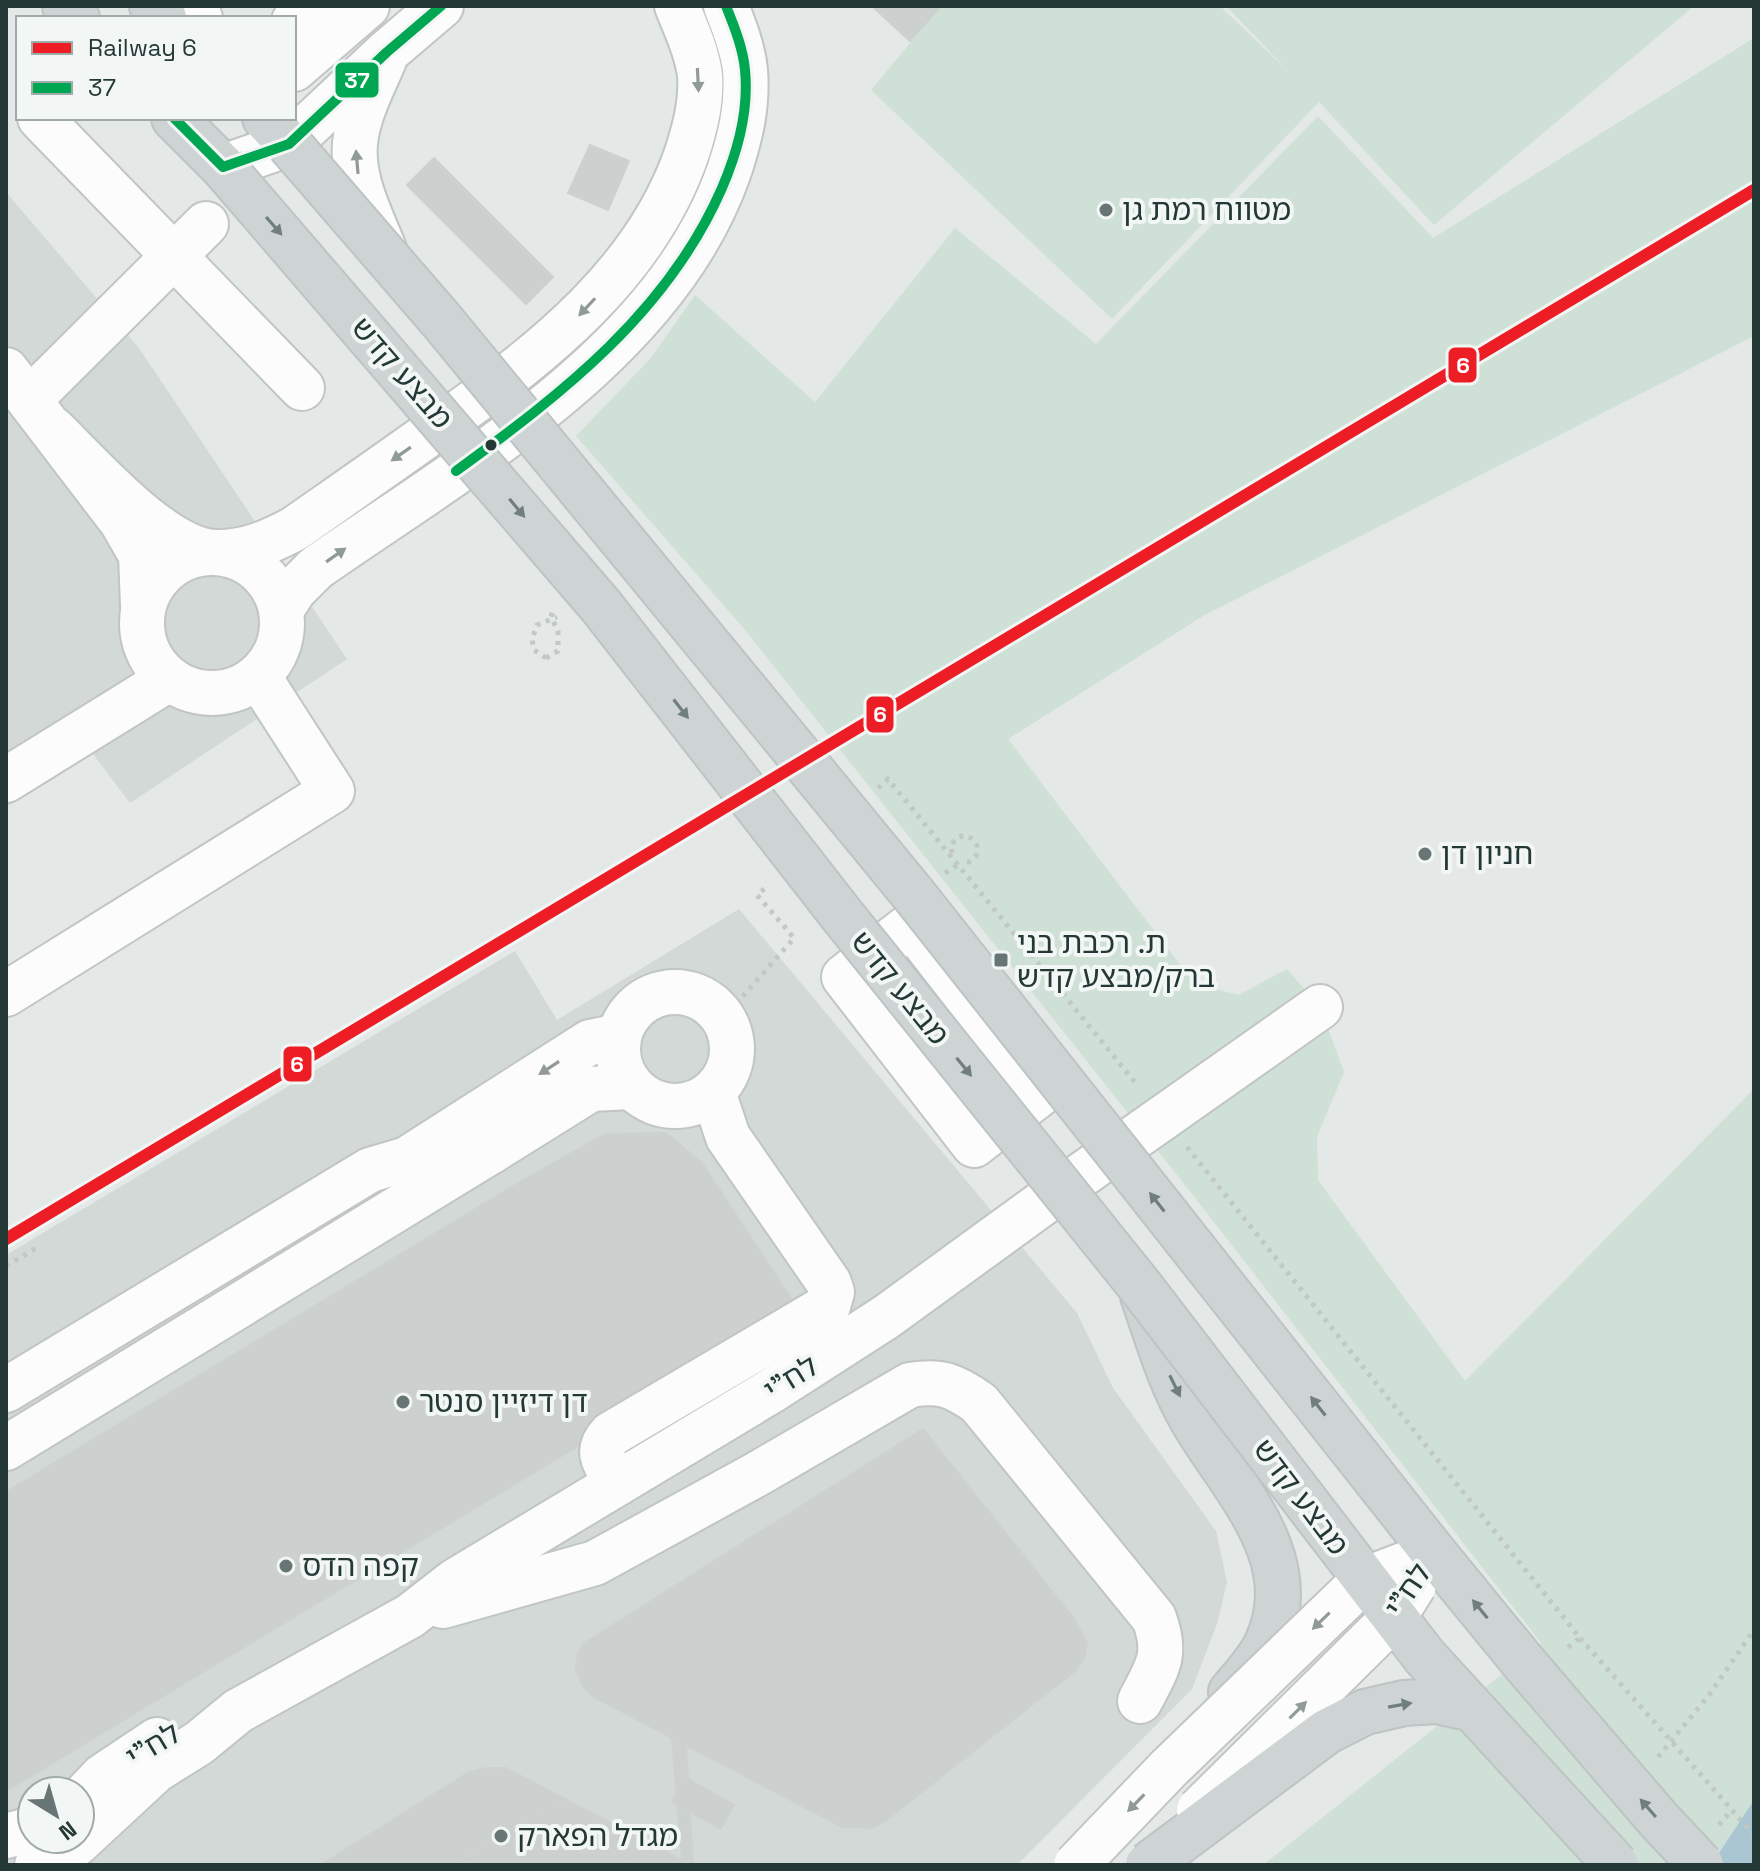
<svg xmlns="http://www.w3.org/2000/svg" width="1760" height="1871" viewBox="0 0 1760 1871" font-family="'Space Grotesk','Noto Sans Hebrew',sans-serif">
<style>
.built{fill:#d2d9d7;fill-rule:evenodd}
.green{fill:#cfe0d6}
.water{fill:#a9c6d2}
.building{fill:#ccd1d0;stroke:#cdd1d0;stroke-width:2}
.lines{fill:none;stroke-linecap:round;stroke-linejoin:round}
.minor-casing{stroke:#c1c5c4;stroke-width:48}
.major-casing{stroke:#bdc4c3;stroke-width:48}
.path{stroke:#c1c8c6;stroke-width:5;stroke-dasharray:4 6;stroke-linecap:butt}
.minor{stroke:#fbfcfb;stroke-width:44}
.major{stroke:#ced4d3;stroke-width:44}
.minor-bridge-casing{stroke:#c1c5c4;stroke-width:48;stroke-linecap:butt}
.major-bridge-casing{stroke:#bdc4c3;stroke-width:48;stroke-linecap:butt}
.path-bridge{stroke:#c1c8c6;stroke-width:5;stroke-dasharray:4 6;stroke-linecap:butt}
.minor-bridge{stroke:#fbfcfb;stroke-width:44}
.major-bridge{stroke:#ced4d3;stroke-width:44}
.bus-1-casing{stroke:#f2f7f5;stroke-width:16}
.bus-1{stroke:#00a651;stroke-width:10}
.rail-1-casing{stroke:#f2f7f5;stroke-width:18}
.rail-1{stroke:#ed1d26;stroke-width:12}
.oneway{fill:#909a98}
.oneway2{fill:#707f7d}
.poi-dot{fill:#677674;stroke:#f2f7f5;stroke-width:3}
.bus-dot{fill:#243936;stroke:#f2f7f5;stroke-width:3}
.labels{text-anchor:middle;stroke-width:8;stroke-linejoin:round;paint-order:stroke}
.poi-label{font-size:30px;fill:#243936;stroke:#f2f7f5;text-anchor:start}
.street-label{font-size:30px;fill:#243936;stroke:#f2f7f5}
.line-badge{stroke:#f2f7f5;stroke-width:3}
.badge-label{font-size:22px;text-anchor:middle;font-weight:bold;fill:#fff}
</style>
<rect width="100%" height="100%" fill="#e4e8e7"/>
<!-- built -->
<g class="built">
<path d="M 6,192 L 139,348 L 347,659 L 130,803 L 93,754 L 6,807 Z"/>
<path d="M 739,909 L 1077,1313 L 1113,1388 L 1216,1531 L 1227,1582 L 1217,1624 L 1192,1689 L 1017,1865 L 6,1865 L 6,1255 L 515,951 L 557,1020 ZM 32,1791 L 80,1791 L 80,1839 L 32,1839 Z"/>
</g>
<!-- green -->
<g class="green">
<path d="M 941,6 L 1220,6 L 1292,75 L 1226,6 L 1694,6 L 1434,225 L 1319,102 L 1112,319 L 871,90 Z"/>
<path d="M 1754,38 L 1754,336 L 1203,616 L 1008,739 L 1194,983 L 1238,995 L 1287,969 L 1320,1007 L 1344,1072 L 1317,1137 L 1318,1180 L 1465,1381 L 1754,1089 L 1754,1800 L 1711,1865 L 1263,1865 L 1541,1643 L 1196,1199 L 746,631 L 576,436 L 651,358 L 695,295 L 815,402 L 955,228 L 1096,344 L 1318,116 L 1433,238 Z"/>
</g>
<!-- water -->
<path class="water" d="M 1754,1800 L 1754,1865 L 1711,1865 Z"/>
<!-- building -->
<g class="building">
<path d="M 872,6 L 941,6 L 910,41 Z"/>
<path d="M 590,145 L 629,161 L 608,210 L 568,193 Z"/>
<path d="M 434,158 L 553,277 L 526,304 L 407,185 Z"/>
<path d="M 666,1133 L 702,1163 L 800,1312 L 6,1791 L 6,1492 L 520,1182 L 605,1134 Z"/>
<path d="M 923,1429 L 1074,1619 L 1087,1643 L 1084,1658 L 1076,1670 L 884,1822 L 872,1828 L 842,1827 L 592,1696 L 583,1686 L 576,1670 L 578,1653 L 583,1644 Z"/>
<path d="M 672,1738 L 686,1745 L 693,1865 L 682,1860 Z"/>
<path d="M 487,1768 L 506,1768 L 691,1865 L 321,1865 L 469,1772 Z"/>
<path d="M 686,1778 L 734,1805 L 721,1829 L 672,1802 Z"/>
<path d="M 560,1804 L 576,1805 L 602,1822 L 631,1865 L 452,1865 L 547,1807 Z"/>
</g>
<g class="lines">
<defs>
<g id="minor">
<path d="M 158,11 L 200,18"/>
<path d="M 294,21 L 313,17 L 335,6"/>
<path d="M 384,60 C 374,84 360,110 356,136 C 349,175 370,214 384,249"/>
<path d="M 294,69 L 367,6"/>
<path d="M 40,118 L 302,388"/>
<path d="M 223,167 L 289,144 L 387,52 L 441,6"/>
<path d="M 6,370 L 122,522 L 141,555 L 143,606"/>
<path d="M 30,399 L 206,224"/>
<path d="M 54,430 C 91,466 166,553 218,552 C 247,552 269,542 294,529 C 344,494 393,460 443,424 C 543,353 646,273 687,153 C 695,128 702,102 700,75 C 697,52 686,28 677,6"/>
<circle cx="212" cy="623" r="70"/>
<path d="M 281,610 L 294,590 L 316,568 C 466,463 666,353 729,171 C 740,138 748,106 745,70 C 743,49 734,26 726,6"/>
<path d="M 6,780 L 169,679"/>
<path d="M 911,925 L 1041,1093 L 974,1145 L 844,977 Z"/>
<circle cx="675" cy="1049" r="57"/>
<path d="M 6,994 L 332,791 L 258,676"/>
<path d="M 461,1158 L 490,1152 L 591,1089 L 631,1087"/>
<path d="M 6,1390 L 370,1170 L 407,1159 L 590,1042 L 619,1036"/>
<path d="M 6,1448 L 490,1152"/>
<path d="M 618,1483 C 606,1464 593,1453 611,1434 L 828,1306 L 832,1292 L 829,1283 L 728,1137 L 713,1092"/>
<path d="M 443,1606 L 595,1563 L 759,1473 L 910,1385 C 941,1380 953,1385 979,1403 L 1154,1618 C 1168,1655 1157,1668 1140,1701"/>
<path d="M 80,1800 L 103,1776 L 157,1740"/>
<path d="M 6,1836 L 32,1829"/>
<path d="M 37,1865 L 56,1858 L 76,1844 L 156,1770 L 199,1743 L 238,1711 L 410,1616 L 455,1581 L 771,1391 L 886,1317 L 1073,1181 L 1320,1007"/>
</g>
<g id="major">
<path d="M 65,6 L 77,18"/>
<path d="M 152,6 L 164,18"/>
<path d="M 174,118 L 223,167"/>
<path d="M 265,118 L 289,144"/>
<path d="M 1143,1296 C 1158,1339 1170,1382 1193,1421 C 1233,1489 1306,1559 1267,1643 C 1259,1661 1243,1677 1231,1692"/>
</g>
</defs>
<!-- minor casing -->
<use href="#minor" class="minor-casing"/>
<!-- major casing -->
<use href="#major" class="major-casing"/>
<!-- path -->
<g class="path">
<path d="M 546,658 L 558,651 L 558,631 L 551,617 L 553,609"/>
<path d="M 878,788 L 888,779 L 1138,1086"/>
<path d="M 952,853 L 951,845 L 957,838 L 965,835 C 975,839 980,846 976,856 L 969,862 L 961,863"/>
<path d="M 723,1019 L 794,938 L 757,895 L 769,885"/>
<path d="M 1187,1147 L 1580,1638 L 1566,1649"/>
<path d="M 6,1266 L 38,1247"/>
<path d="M 1658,1757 L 1709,1695 L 1754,1630"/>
<path d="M 1719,1825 L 1732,1810 L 1754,1836"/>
</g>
<!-- minor -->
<use href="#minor" class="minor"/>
<!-- major -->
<use href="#major" class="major"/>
<defs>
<g id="minor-bridge">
<path d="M 1199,1810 L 1394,1617 L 1414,1585"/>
<path d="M 1076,1865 L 1169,1768 L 1364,1580 L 1434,1553"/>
</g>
<g id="major-bridge">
<path d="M 289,144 L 442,321 L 914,895 L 1434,1553 L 1524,1663 L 1658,1819 L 1701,1865"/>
<path d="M 223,167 L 601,606 L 841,914 L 1140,1286 L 1425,1657 L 1616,1865"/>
<path d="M 1148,1865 L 1326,1732 L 1365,1712 L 1404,1703 L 1437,1701 L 1469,1708"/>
</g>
</defs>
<!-- minor-bridge casing -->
<use href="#minor-bridge" class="minor-bridge-casing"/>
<!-- major-bridge casing -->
<use href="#major-bridge" class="major-bridge-casing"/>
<!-- path-bridge -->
<g class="path-bridge">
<path d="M 546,658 L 534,650 L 532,639 L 537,625 L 557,617"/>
<path d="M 945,873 L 961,863"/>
<path d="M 1580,1638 L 1732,1810"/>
</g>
<!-- minor-bridge -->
<use href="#minor-bridge" class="minor-bridge"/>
<!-- major-bridge -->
<use href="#major-bridge" class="major-bridge"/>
<defs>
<g id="bus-1">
<path d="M 174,118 L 223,167 L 289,144 L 387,52 L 441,6"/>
<path d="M 456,471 C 563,393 668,312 722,188 C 738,151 749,110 745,70 C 743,48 734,26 726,6"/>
</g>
</defs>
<!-- bus-1 casing -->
<use href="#bus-1" class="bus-1-casing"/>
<!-- bus-1 -->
<use href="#bus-1" class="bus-1"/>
<defs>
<path id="rail-1" d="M 6,1239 L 1754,190"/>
</defs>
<!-- rail-1 casing -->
<use href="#rail-1" class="rail-1-casing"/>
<!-- rail-1 -->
<use href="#rail-1" class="rail-1"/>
</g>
<!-- one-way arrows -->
<defs><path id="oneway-solid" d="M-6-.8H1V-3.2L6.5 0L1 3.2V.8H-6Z" transform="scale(2)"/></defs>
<g class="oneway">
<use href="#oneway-solid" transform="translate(698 80) rotate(87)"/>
<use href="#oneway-solid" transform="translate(357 162) rotate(-95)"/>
<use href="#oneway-solid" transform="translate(587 307) rotate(133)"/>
<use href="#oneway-solid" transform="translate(401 454) rotate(145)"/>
<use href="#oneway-solid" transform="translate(336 555) rotate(-35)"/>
<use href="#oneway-solid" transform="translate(549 1068) rotate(147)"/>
<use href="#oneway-solid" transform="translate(1321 1621) rotate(136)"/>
<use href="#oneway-solid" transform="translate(1298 1710) rotate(-45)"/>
<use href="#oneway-solid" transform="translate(1136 1803) rotate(134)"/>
</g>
<g class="oneway2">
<use href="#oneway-solid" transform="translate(274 226) rotate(49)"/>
<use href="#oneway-solid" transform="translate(517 508) rotate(50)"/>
<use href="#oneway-solid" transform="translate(681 709) rotate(52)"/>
<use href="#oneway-solid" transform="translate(964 1067) rotate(51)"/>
<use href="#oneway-solid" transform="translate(1157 1202) rotate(-128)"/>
<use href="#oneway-solid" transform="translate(1175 1386) rotate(64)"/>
<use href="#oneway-solid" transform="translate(1318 1406) rotate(-128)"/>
<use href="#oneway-solid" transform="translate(1480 1609) rotate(-129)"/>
<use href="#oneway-solid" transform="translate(1400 1705) rotate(-10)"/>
<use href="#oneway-solid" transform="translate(1648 1808) rotate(-131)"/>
</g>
<!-- markers -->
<g class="poi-dot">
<circle cx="1106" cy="210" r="8"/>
<circle cx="1425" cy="854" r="8"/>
<rect x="993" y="952" width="16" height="16" rx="4"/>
<circle cx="403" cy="1402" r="8"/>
<circle cx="286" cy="1566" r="8"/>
<circle cx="501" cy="1836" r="8"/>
</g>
<circle class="bus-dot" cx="491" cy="445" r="7"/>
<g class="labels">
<!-- poi labels -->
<g class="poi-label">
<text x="1122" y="220">מטווח רמת גן</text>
<text x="1441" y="864">חניון דן</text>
<text x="1017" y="953">ת. רכבת בני<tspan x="1017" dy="34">ברק/מבצע קדש</tspan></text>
<text x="419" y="1412">דן דיזיין סנטר</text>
<text x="302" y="1576">קפה הדס</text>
<text x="517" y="1846">מגדל הפארק</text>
</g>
<!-- street labels -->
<g class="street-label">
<text transform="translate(402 373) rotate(49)" y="10">מבצע קדש</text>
<text transform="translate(900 988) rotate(51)" y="10">מבצע קדש</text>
<text transform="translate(791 1378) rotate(-32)" y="10">לח"י</text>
<text transform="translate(1301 1497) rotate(53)" y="10">מבצע קדש</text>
<text transform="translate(1408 1590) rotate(-56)" y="10">לח"י</text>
<text transform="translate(153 1745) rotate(-31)" y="10">לח"י</text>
</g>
</g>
<g class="line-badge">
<rect x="334" y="61" width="46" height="38" rx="8" fill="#00a651"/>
<rect x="1447" y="346" width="31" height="38" rx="8" fill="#ed1d26"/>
<rect x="865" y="695" width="30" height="39" rx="8" fill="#ed1d26"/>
<rect x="282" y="1045" width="31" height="38" rx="8" fill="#ed1d26"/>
</g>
<g class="badge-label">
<text x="357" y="88">37</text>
<text x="1463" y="373">6</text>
<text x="880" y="722">6</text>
<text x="297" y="1072">6</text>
</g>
<!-- border -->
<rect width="1760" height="1871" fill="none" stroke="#243936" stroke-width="16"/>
<!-- legend -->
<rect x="16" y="16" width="280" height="104" fill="#f2f7f5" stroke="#a0aba9" stroke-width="2"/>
<rect x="32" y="42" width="40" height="12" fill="#ed1d26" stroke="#a0aba9" stroke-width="2"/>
<text x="88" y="56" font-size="24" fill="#243936">Railway 6</text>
<rect x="32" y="82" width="40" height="12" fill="#00a651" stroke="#a0aba9" stroke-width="2"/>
<text x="88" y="96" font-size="24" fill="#243936">37</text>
<!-- north arrow -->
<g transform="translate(56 1815) rotate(143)"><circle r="38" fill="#f2f7f5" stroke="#a0aba9" stroke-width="2"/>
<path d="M0-6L14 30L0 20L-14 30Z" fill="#677674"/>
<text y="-12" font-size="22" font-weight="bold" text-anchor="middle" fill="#243936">N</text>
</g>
</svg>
